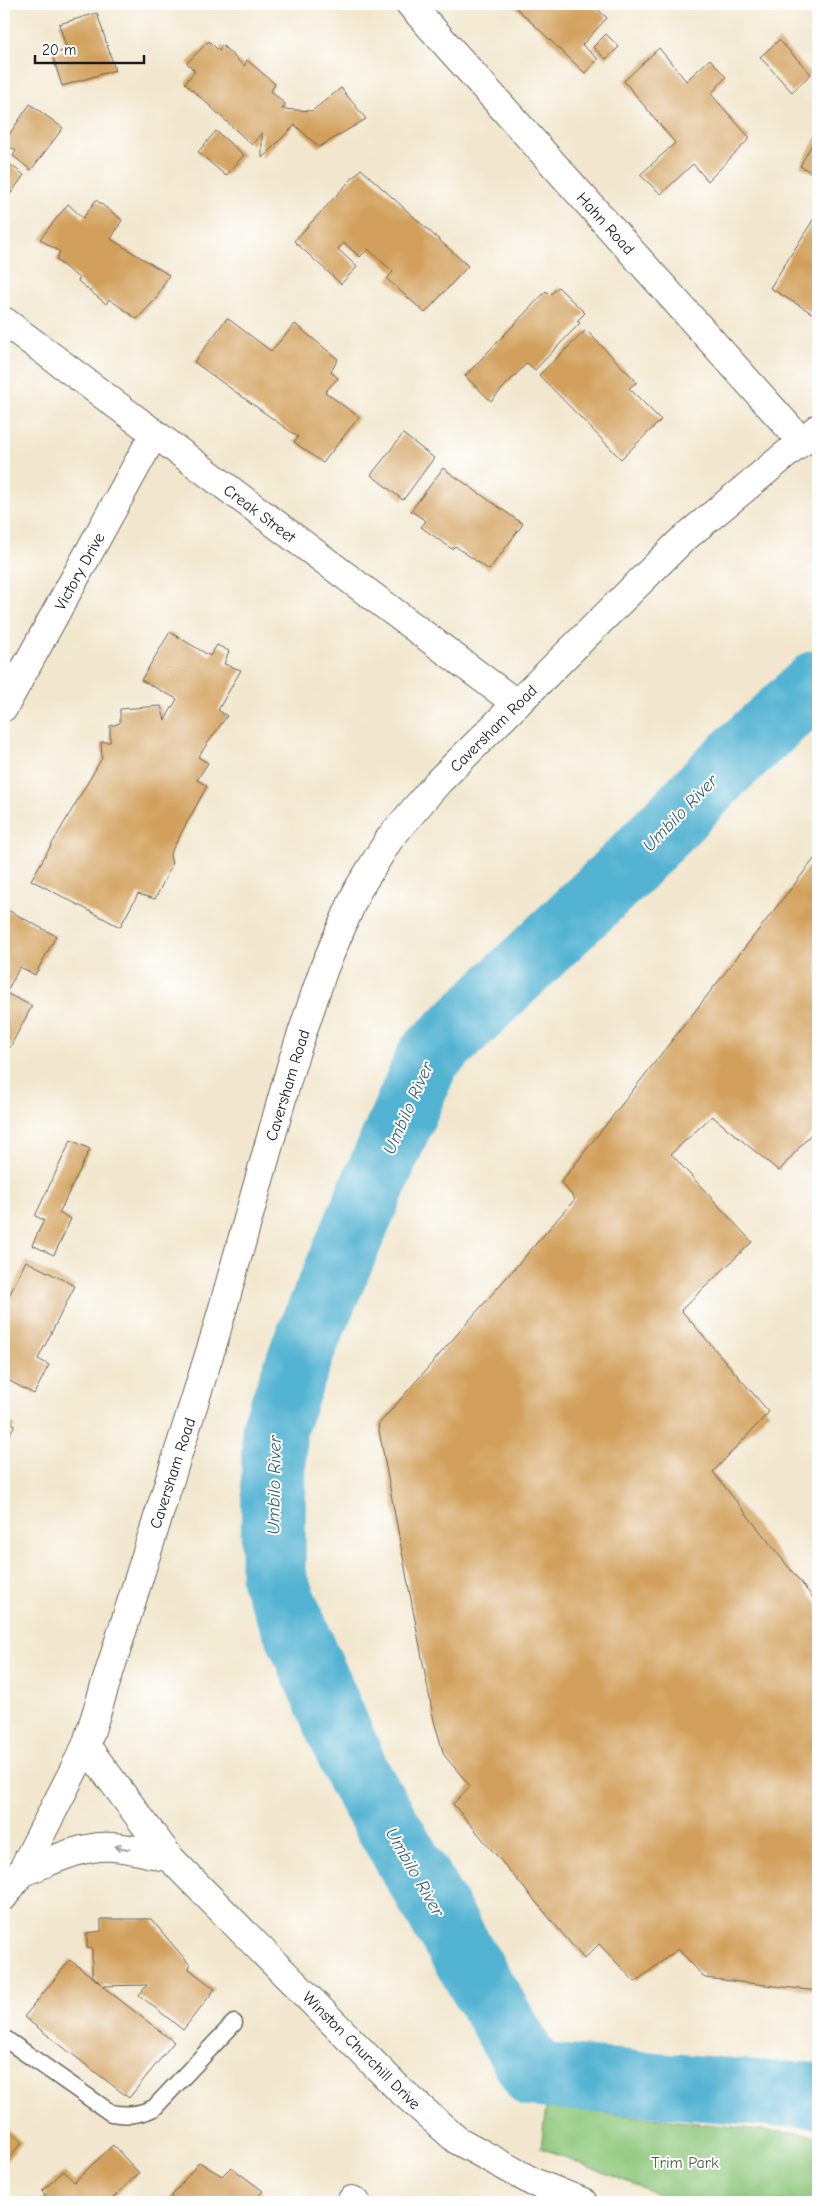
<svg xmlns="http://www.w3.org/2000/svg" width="822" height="2206" viewBox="0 0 822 2206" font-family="'Comic Neue',sans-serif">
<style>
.green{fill:#8ec77a;stroke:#55724b}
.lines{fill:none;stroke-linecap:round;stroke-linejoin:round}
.river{stroke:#53b3d2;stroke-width:65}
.building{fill:#d2a05b}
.service-casing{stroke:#67635a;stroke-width:19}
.minor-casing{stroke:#67635a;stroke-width:30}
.service{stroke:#fff;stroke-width:16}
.minor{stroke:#fff;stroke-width:28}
.oneway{stroke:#999}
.labels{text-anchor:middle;stroke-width:4;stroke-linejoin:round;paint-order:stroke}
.street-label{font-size:16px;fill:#1c1c1c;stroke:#fff}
.park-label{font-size:16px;fill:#4a6042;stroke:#fff}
.water-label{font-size:18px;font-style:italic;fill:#35606e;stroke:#fff}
</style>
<rect width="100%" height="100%" fill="#fff"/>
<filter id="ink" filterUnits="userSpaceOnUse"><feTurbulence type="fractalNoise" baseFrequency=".02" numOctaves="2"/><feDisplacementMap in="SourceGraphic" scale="10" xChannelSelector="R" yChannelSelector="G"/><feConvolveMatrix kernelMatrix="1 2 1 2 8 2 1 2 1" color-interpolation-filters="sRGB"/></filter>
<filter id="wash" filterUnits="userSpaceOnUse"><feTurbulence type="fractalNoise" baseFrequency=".0096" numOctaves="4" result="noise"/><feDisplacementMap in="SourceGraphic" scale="20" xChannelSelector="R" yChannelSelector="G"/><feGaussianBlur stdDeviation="1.12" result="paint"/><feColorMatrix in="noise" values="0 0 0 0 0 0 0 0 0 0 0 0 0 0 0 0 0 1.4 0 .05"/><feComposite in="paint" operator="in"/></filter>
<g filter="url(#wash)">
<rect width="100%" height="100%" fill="#f2e7ce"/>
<!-- green -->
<path class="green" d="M 546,2107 L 818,2136 L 818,2202 L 678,2202 L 541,2148 Z"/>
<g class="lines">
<!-- river -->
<path class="river" d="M 818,682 L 725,767 L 629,866 L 428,1058 L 305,1344 L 274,1429 L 273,1577 L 358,1775 L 534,2075 L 775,2094 L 818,2095"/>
</g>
<g id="blocks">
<!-- building -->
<g class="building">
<path d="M 512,4 L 592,4 L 607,18 L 582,45 L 598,59 L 585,73 Z"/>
<path d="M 97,13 L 115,70 L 62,86 L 52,54 L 67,50 L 59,24 Z"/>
<path d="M 606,34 L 619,47 L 606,59 L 593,47 Z"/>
<path d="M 779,40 L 811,74 L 792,92 L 760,57 Z"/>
<path d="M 209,41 L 219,51 L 222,45 L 244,66 L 247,60 L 275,84 L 271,91 L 285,104 L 282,109 L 312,111 L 341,88 L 366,119 L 319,147 L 295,125 L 262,158 L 262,132 L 252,145 L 185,83 L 195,71 L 187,63 Z"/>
<path d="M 659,48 L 686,81 L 710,59 L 726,77 L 711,94 L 750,138 L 708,181 L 693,164 L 661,194 L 640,175 L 675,143 L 624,81 Z"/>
<path d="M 30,104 L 63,128 L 31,170 L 13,156 L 16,151 L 4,142 Z"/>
<path d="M 216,131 L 244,155 L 226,176 L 198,152 Z"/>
<path d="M 816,137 L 818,138 L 818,176 L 800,166 Z"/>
<path d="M 4,160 L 24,175 L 4,203 Z"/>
<path d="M 361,169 L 468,266 L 425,313 L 387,279 L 393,272 L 368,249 L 360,257 L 344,243 L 338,249 L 357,267 L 341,284 L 294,241 Z"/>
<path d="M 96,200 L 122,220 L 111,239 L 169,275 L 155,300 L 137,319 L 109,299 L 106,304 L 78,281 L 79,278 L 56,260 L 60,252 L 40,239 L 68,204 L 83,218 Z"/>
<path d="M 818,212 L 818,310 L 815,315 L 770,288 Z"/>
<path d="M 558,287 L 585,313 L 577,321 L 580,323 L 535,370 L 527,363 L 491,401 L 465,376 L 546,291 L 550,295 Z"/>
<path d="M 227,318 L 271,351 L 295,324 L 338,359 L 331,372 L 338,378 L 325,392 L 359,417 L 323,463 L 294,442 L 298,437 L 194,362 Z"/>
<path d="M 586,330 L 637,382 L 629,388 L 661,420 L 621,459 L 539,375 Z"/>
<path d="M 403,434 L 434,458 L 403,500 L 371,475 Z"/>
<path d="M 443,468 L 523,524 L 489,570 L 455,546 L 452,549 L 421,527 L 426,521 L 411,511 Z"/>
<path d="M 170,632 L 210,656 L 217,645 L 229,651 L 224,664 L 241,670 L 218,710 L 227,716 L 198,757 L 208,763 L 197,780 L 207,786 L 170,854 L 172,865 L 155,899 L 138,894 L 120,927 L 31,880 L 102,758 L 101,742 L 110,742 L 110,726 L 120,723 L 120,709 L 161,706 L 165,720 L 177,699 L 141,680 Z"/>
<path d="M 818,854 L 818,1126 L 779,1171 L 712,1116 L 671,1154 L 752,1242 L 681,1310 L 769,1412 L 713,1472 L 818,1604 L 818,1991 L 705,1978 L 678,1949 L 635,1982 L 599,1944 L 584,1959 L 453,1804 L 470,1786 L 444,1755 L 434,1721 L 378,1425 L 575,1199 L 561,1182 Z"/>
<path d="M 4,908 L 56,936 L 35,975 L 20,967 L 6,993 L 32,1006 L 9,1049 L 4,1047 Z"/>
<path d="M 71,1140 L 90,1149 L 59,1213 L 71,1219 L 54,1255 L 32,1245 L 44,1220 L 35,1216 Z"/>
<path d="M 26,1261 L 75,1286 L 38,1359 L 49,1365 L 34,1394 L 4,1378 L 4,1306 Z"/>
<path d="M 4,1418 L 15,1425 L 4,1443 Z"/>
<path d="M 101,1919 L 151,1919 L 190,1965 L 189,1969 L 215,1989 L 183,2030 L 139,1995 L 147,1985 L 102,1986 L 174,2042 L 129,2098 L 24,2017 L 70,1960 L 101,1984 L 92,1975 L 92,1949 L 87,1948 L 87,1933 L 101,1931 Z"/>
<path d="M 4,2127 L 22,2142 L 4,2164 Z"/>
<path d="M 113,2145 L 139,2173 L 109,2202 L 39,2202 L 46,2196 L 42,2191 L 64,2171 L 74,2182 Z"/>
<path d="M 199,2162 L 222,2176 L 231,2167 L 263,2191 L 253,2202 L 167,2202 Z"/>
</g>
</g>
</g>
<g filter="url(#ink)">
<use href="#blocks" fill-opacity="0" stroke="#67635a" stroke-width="1"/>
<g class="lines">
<defs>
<path id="service" d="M 4,2038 L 111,2113 C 127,2116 138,2115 154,2108 L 234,2023"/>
<g id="minor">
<path d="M 410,4 L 802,442"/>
<path d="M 4,321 L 517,704"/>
<path d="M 4,707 L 154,434"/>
<path d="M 86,1746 L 170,1858 L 399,2089 L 457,2140 L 533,2182 L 583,2202"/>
<path d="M 21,1873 C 49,1862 83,1844 113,1847 C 132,1848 151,1854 170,1858"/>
<path d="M 4,1896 L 21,1873 L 86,1746 L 215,1336 L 292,1063 L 324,968 L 357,891 L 390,838 L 439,781 L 681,541 L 818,428"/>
<path d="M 352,2200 L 356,2202"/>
</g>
</defs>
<!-- service casing -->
<use href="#service" class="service-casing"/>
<!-- minor casing -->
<use href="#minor" class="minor-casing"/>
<!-- service -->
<use href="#service" class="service"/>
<!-- minor -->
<use href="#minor" class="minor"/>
</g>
<!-- one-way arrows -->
<defs><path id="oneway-shaft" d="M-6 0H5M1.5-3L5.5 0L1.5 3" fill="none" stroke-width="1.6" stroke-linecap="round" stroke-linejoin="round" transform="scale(1.25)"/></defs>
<use class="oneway" href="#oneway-shaft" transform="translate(122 1848) rotate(-170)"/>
</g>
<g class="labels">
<!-- street labels -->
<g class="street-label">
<text transform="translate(606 223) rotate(48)" y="6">Hahn Road</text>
<text transform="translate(260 513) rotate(37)" y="6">Creak Street</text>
<text transform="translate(79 571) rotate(-61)" y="6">Victory Drive</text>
<text transform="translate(493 728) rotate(-45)" y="6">Caversham Road</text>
<text transform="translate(287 1085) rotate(-73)" y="6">Caversham Road</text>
<text transform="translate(172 1473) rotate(-72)" y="6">Caversham Road</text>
<text transform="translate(362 2050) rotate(45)" y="6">Winston Churchill Drive</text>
</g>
<!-- park labels -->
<g class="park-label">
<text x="685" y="2168">Trim Park</text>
</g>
<!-- water labels -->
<g class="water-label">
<text transform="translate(680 813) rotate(-46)" y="6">Umbilo River</text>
<text transform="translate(408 1108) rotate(-66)" y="6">Umbilo River</text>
<text transform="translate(274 1485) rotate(-89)" y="6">Umbilo River</text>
<text transform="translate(415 1872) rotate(60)" y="6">Umbilo River</text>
</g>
</g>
<!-- margin -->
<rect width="822" height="2206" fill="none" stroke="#fff" stroke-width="20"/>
<!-- scale -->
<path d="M35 55v8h109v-8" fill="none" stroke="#1c1c1c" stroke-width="2.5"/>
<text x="42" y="55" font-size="15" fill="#1c1c1c" stroke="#ffffff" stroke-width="4" paint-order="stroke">20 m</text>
</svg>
